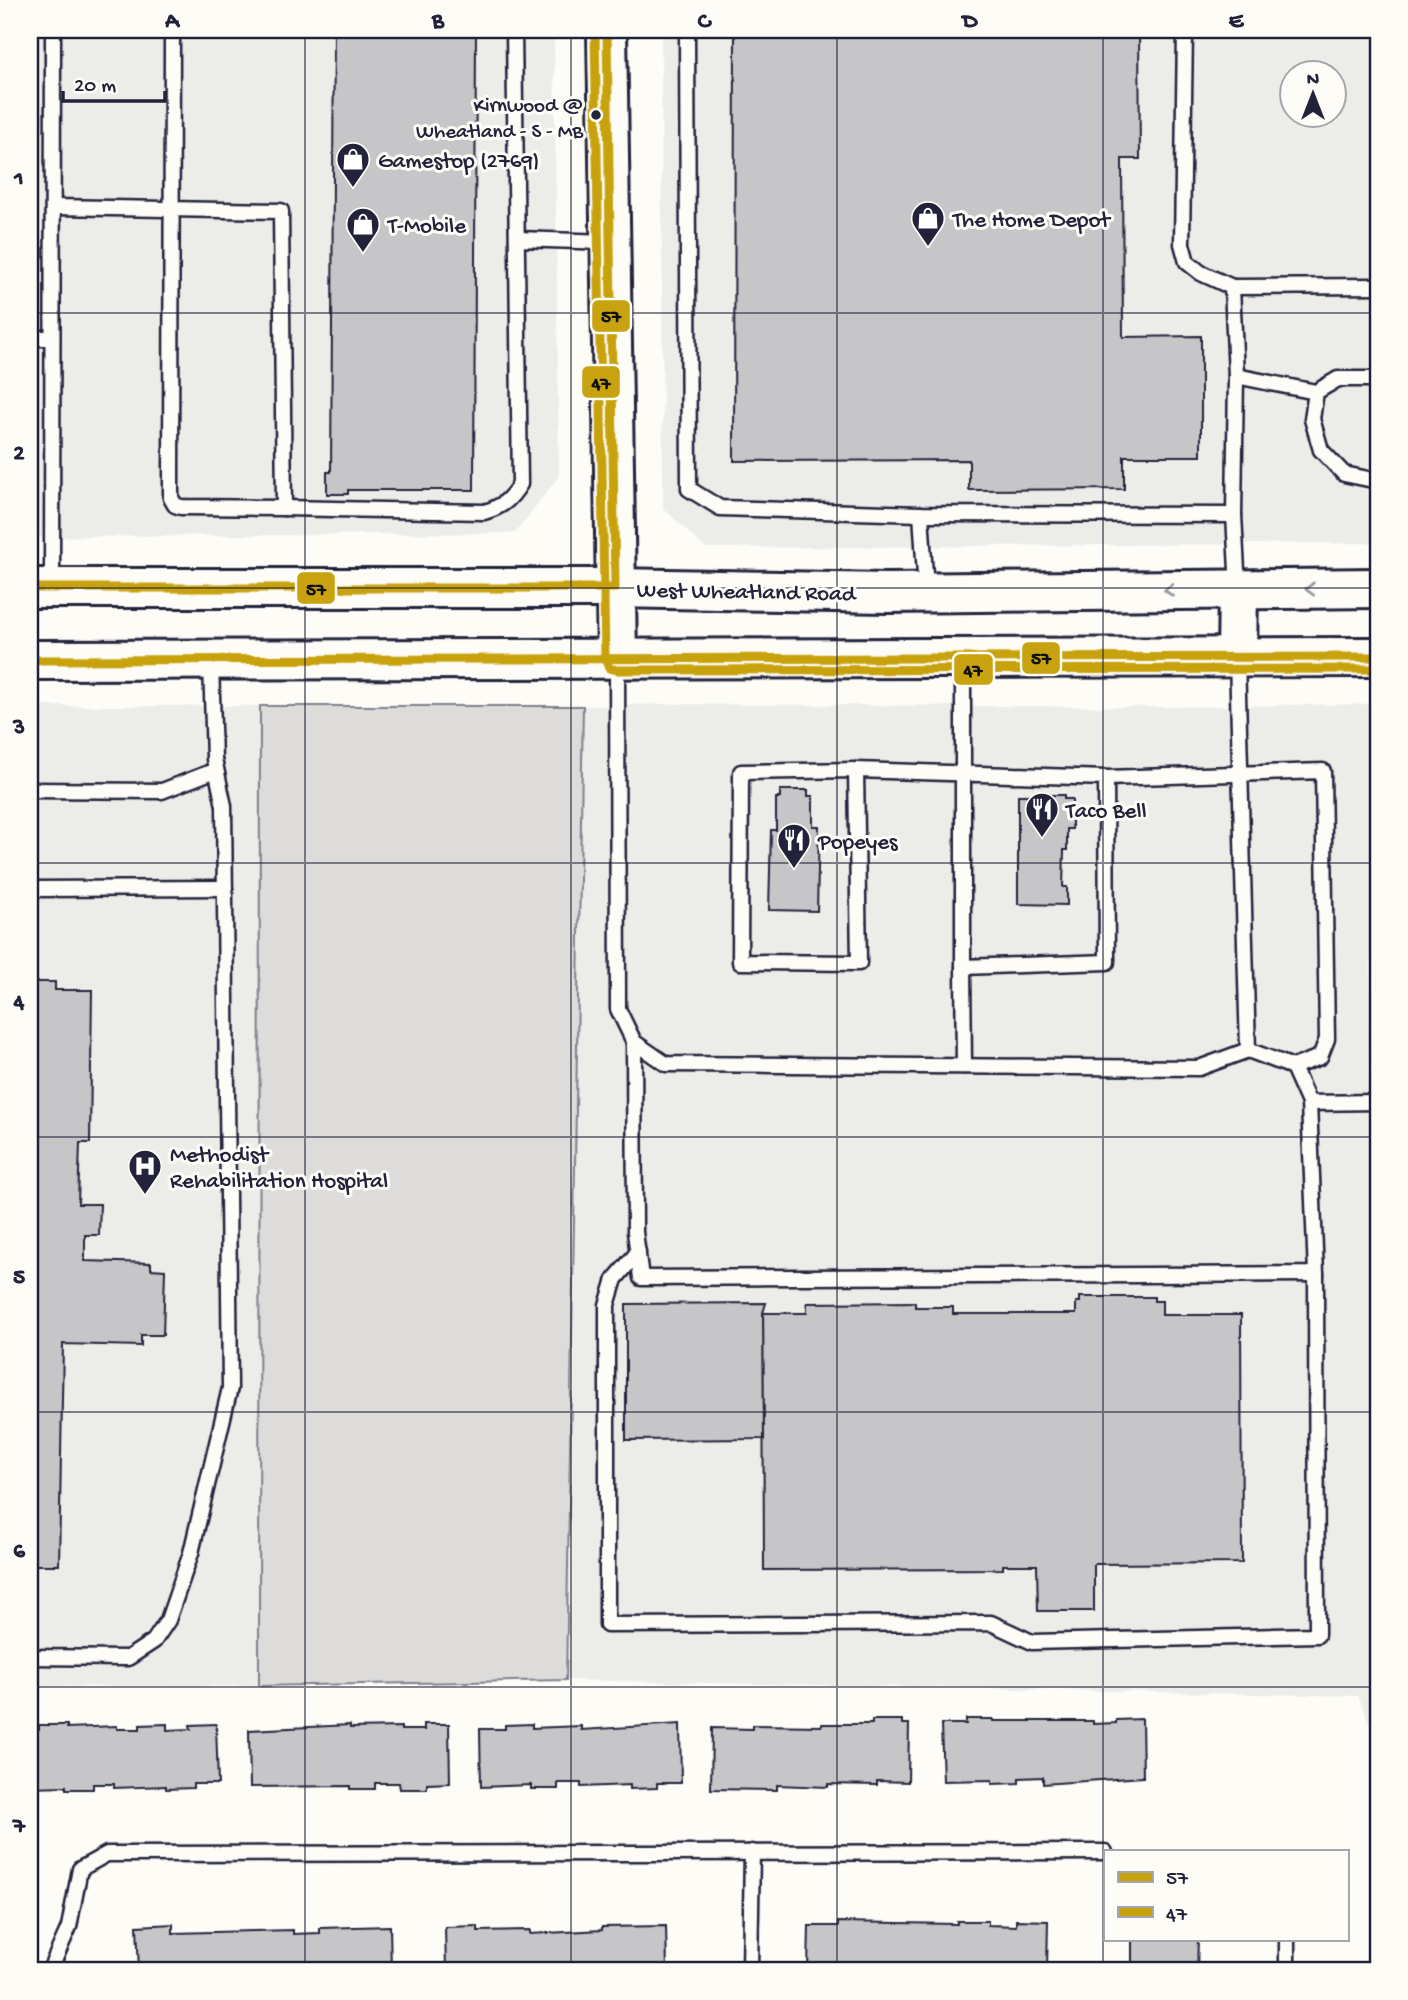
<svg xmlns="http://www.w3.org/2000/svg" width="1408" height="2000" viewBox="0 0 1408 2000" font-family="'Gochi Hand',sans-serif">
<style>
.built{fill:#ecece9;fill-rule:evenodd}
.green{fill:#dddcdb;stroke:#807f8b;stroke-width:2}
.building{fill:#c6c6c8;stroke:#22223b;stroke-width:2}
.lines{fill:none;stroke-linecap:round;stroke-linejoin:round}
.lane-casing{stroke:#22223b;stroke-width:19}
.secondary-casing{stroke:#22223b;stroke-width:44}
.lane{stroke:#fdfcf7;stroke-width:14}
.secondary{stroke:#fdfcf7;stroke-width:38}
.bus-1-casing{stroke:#fdfcf7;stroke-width:14}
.bus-2-casing{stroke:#fdfcf7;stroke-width:14}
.bus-1{stroke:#c8a20f;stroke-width:9}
.bus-2{stroke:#c8a20f;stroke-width:9}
.oneway{stroke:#9a9aa2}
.grid{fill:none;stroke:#22223b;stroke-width:2;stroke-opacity:0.55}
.bus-dot{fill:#22223b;stroke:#fdfcf7;stroke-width:2.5}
.labels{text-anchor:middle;stroke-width:6;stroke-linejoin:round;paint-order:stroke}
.bus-label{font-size:21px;fill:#22223b;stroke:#fdfcf7;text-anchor:end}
.poi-label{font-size:23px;fill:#22223b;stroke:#fdfcf7;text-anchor:start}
.street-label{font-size:23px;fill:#22223b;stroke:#fdfcf7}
.line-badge{stroke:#fdfcf7;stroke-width:2.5}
.pale-badge-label{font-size:19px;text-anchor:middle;font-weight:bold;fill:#111}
.neatline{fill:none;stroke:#22223b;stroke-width:2.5}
.grid-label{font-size:23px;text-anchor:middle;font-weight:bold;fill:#22223b}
</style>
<rect width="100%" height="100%" fill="#fdfcf7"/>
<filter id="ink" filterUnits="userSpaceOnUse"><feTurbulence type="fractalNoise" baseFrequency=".0143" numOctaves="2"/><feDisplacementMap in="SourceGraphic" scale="14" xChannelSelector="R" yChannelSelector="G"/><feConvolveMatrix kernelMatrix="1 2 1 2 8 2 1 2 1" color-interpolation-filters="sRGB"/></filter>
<g filter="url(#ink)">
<!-- built -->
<g class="built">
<path d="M 30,30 L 554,30 L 559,476 L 515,533 L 30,537 Z"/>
<path d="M 661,30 L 1378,30 L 1378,543 L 705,548 L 663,508 ZM 1292,74 L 1334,74 L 1334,116 L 1292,116 Z"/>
<path d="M 666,704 L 1160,707 L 1375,704 L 1369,1085 L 1378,1086 L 1378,1743 L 1358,1696 L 566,1680 L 583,706 Z"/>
<path d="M 30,706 L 260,706 L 259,1686 L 30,1687 Z"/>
</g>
<!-- green -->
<path class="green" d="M 260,706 L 583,706 L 566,1680 L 259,1686 Z"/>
<!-- building -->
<g class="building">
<path d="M 334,30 L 476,30 L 474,490 L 348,490 L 348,494 L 327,494 L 327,472 L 331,472 Z"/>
<path d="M 735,30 L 1139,30 L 1140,159 L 1122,159 L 1123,337 L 1201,336 L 1201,456 L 1124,456 L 1124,489 L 969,490 L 969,460 L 734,461 Z"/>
<path d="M 780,790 L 808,790 L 808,796 L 813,796 L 813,826 L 819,826 L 817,911 L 769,910 L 771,830 L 776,830 L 776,798 L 780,798 Z"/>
<path d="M 1018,795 L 1064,795 L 1064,799 L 1072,799 L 1072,829 L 1067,829 L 1067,850 L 1064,850 L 1063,887 L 1067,887 L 1067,905 L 1018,904 Z"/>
<rect x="1375" y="820" width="3" height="211"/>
<path d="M 30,913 L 30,982 L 55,982 L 55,990 L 92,990 L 90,1143 L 80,1143 L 78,1204 L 100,1204 L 99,1235 L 85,1235 L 85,1261 L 151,1263 L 151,1269 L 165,1270 L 163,1335 L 141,1335 L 141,1346 L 63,1344 L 59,1565 L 30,1565 Z"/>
<path d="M 1080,1297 L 1154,1297 L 1154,1301 L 1162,1301 L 1162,1315 L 1241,1315 L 1242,1563 L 1094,1564 L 1094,1611 L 1038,1611 L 1037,1565 L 1003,1565 L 1003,1569 L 764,1570 L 763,1313 L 807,1313 L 807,1303 L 915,1302 L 915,1307 L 953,1307 L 953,1314 L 1076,1314 L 1076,1302 L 1080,1302 Z"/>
<path d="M 766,1303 L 763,1313 L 764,1439 L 626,1440 L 626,1304 Z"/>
<path d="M 966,1719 L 993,1719 L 993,1721 L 1093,1721 L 1093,1724 L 1116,1723 L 1116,1720 L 1142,1719 L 1143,1777 L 1043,1784 L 1043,1777 L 1019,1778 L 1019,1783 L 992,1784 L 992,1780 L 943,1781 L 941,1724 L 966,1724 Z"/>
<path d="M 872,1720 L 902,1720 L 902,1724 L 909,1724 L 908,1782 L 877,1781 L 877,1785 L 828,1784 L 828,1787 L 777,1785 L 777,1790 L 711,1789 L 712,1728 L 752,1729 L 752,1725 L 821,1726 L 822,1724 L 872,1724 Z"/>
<path d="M 167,1724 L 167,1730 L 191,1729 L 190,1725 L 216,1724 L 218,1784 L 193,1784 L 193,1788 L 166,1789 L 166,1786 L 114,1788 L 114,1784 L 93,1784 L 93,1789 L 66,1789 L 66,1786 L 30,1787 L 30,1729 L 39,1729 L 39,1725 L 67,1725 L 67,1728 L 117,1726 L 117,1729 L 140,1729 L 140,1725 Z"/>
<path d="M 424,1724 L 449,1724 L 450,1783 L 427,1784 L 427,1789 L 400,1789 L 399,1783 L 375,1783 L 375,1789 L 350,1789 L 350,1786 L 250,1787 L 249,1730 L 350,1725 L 350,1728 L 401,1727 L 401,1730 L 424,1730 Z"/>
<path d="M 532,1724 L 532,1728 L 581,1726 L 581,1730 L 680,1724 L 681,1783 L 657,1783 L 657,1788 L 630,1789 L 630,1785 L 581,1787 L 581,1783 L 558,1783 L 558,1789 L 531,1789 L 531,1785 L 481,1787 L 480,1729 L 505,1729 L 505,1725 Z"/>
<path d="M 1016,1920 L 1048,1921 L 1047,1970 L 808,1970 L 809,1926 L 838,1926 L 838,1922 L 957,1924 L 957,1921 L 988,1921 L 988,1925 L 1016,1926 Z"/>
<path d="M 173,1924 L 173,1933 L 293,1930 L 293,1934 L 320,1933 L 320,1928 L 390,1926 L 391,1970 L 139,1970 L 137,1926 Z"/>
<path d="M 478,1926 L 478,1931 L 530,1930 L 530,1934 L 602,1930 L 602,1927 L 666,1926 L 667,1970 L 446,1970 L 445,1927 Z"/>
<path d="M 1132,1939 L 1198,1939 L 1197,1970 L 1132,1970 Z"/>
</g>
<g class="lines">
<defs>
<g id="lane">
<path d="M 172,30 L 171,498 L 175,505 L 181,507 L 284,508"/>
<path d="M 687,30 L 689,489 L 720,508 L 921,514 L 1234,515 L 1238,589"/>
<path d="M 1185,30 L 1182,244 L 1187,262 L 1201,273 L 1232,287 L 1236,376 L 1234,515"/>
<path d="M 54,207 L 281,211 L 284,508 L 484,512 C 502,507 510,500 520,484 L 514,30"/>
<path d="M 517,239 L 609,242"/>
<path d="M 1232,287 L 1378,286"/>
<path d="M 30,338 L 52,338"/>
<path d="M 1236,376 L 1316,392"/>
<path d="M 1378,379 L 1338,379 L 1316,392 L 1312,419 L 1321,450 L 1344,474 L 1378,481"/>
<path d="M 921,514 L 926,590"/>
<path d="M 52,586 L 53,30"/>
<path d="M 1237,659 L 1248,1050 L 1293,1067 L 1309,1103 L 1378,1102"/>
<path d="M 617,660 L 618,1009 L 634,1042 L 666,1064 L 1199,1068 L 1248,1050"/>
<path d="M 856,770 L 1106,778 L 1107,962 L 963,967 L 963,658"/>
<path d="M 856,770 L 859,963 L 740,962 L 741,772 Z"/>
<path d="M 1106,778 L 1323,771 L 1327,1039 L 1320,1057 L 1293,1067"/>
<path d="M 30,790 L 162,791 L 216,770"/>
<path d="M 30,889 L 225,888"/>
<path d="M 963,967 L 964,1066"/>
<path d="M 634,1042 L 635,1232 L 641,1278 L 1316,1274 L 1309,1103"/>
<path d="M 638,1252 L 615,1279 L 607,1305 L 607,1625 L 991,1623 L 1032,1642 L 1317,1635 L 1316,1274"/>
<path d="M 30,1657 L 128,1658 L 154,1641 L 168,1620 L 191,1553 L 230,1388 L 224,806 L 214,759 L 211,663"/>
<path d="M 50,1970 L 69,1927 L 80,1869 L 107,1854 L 1105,1852"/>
<path d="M 750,1970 L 752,1852"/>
<path d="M 1287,1970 L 1287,1939"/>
</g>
<g id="secondary">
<path d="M 607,30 L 617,658"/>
<path d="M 30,588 L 615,588 L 887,593 L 1378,588"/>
<path d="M 1237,657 L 1238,589"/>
<path d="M 30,660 L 1378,657"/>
</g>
</defs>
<!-- lane casing -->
<use href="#lane" class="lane-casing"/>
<!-- secondary casing -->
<use href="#secondary" class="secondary-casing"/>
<!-- lane -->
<use href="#lane" class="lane"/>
<!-- secondary -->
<use href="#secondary" class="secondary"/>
<defs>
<g id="bus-1">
<path d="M 30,588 L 615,588 L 607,30"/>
<path d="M 30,660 L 1378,657"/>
</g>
<path id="bus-2" d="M 595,30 L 605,658 L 609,668 L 617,670 L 1378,669"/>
</defs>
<!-- bus-1 casing -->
<use href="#bus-1" class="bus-1-casing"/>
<!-- bus-2 casing -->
<use href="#bus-2" class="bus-2-casing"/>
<!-- bus-1 -->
<use href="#bus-1" class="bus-1"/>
<!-- bus-2 -->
<use href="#bus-2" class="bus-2"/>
</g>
<!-- one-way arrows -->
<defs><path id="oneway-chevron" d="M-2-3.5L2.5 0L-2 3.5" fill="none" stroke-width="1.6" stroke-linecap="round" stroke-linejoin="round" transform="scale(1.75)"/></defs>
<g class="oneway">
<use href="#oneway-chevron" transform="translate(1310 589) rotate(179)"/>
<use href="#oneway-chevron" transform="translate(1169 590) rotate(179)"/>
</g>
</g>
<!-- grid -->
<path class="grid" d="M 305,30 L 305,1970M 571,30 L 571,1970M 837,30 L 837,1970M 1103,30 L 1103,1970M 30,313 L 1378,313M 30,588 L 1378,588M 30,863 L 1378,863M 30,1137 L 1378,1137M 30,1412 L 1378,1412M 30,1687 L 1378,1687"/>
<!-- icons -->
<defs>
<symbol id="shop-pin" viewBox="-11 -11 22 30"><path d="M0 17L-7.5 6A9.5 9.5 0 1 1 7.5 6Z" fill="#22223b" stroke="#fdfcf7"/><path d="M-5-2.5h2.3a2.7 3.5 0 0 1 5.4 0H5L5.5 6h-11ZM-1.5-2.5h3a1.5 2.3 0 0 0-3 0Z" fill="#fff"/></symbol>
<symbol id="restaurant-pin" viewBox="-11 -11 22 30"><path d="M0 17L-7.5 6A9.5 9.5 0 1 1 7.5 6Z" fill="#22223b" stroke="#fdfcf7"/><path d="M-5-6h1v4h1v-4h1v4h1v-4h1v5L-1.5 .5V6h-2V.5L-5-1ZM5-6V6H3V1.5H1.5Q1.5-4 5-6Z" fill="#fff"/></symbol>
<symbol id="hospital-pin" viewBox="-11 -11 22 30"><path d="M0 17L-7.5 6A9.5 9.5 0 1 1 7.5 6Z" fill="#22223b" stroke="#fdfcf7"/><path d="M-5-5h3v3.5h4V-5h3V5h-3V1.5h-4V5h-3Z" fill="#fff"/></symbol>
</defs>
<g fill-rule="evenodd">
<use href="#shop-pin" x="334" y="140" width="38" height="52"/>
<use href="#shop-pin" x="909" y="199" width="38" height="52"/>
<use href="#shop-pin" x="344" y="205" width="38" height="52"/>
<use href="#restaurant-pin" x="1023" y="790" width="38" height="52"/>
<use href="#restaurant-pin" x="775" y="821" width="38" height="52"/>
<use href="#hospital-pin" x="126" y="1147" width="38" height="52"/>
</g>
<!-- markers -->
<circle class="bus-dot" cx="596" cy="115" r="6"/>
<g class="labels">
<!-- bus labels -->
<g class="bus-label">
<text x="583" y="111">Kirnwood @<tspan x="583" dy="26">Wheatland - S - MB</tspan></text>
</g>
<!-- poi labels -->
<g class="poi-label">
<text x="378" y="167">Gamestop (2769)</text>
<text x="953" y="226">The Home Depot</text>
<text x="388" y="232">T-Mobile</text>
<text x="1066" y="817">Taco Bell</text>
<text x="818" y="848">Popeyes</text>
<text x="170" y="1161">Methodist<tspan x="170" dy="26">Rehabilitation Hospital</tspan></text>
</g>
<!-- street labels -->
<g class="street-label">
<text transform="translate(746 590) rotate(1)" y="8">West Wheatland Road</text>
</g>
</g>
<g class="line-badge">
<rect x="591" y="299" width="40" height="34" rx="7" fill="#c8a20f"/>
<rect x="581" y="365" width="40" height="34" rx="7" fill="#c8a20f"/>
<rect x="296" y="571" width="40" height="34" rx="7" fill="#c8a20f"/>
<rect x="1021" y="641" width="40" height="34" rx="7" fill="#c8a20f"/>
<rect x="953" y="653" width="41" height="33" rx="7" fill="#c8a20f"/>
</g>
<g class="pale-badge-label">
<text x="611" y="322">57</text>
<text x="601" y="389">47</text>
<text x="316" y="595">57</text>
<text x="1041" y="664">57</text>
<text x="973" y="676">47</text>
</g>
<!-- margin -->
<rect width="1408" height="2000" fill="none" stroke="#fdfcf7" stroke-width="77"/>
<!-- legend -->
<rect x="1104" y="1850" width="245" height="91" fill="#fdfcf7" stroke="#a5a5ac" stroke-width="2"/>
<rect x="1118" y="1872" width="35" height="10" fill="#c8a20f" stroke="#a5a5ac" stroke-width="2"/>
<text x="1166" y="1884" font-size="21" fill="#22223b">57</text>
<rect x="1118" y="1907" width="35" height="10" fill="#c8a20f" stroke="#a5a5ac" stroke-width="2"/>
<text x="1166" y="1920" font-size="21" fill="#22223b">47</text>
<!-- north arrow -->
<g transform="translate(1313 94)"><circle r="33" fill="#fdfcf7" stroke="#a5a5ac" stroke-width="2"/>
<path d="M0-5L12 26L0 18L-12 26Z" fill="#22223b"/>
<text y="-10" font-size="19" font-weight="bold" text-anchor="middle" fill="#22223b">N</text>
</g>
<!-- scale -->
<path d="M63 91v10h102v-10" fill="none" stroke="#22223b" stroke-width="3.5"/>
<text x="74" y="91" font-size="21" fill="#22223b" stroke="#fdfcf7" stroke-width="5" paint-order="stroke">20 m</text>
<rect x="38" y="38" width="1332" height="1924" class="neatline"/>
<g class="grid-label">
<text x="172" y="27">A</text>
<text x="438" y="27">B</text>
<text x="704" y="27">C</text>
<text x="970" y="27">D</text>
<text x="1236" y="27">E</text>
<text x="19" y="184">1</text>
<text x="19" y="459">2</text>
<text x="19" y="733">3</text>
<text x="19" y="1008">4</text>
<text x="19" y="1283">5</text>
<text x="19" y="1557">6</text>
<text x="19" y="1832">7</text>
</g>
</svg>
